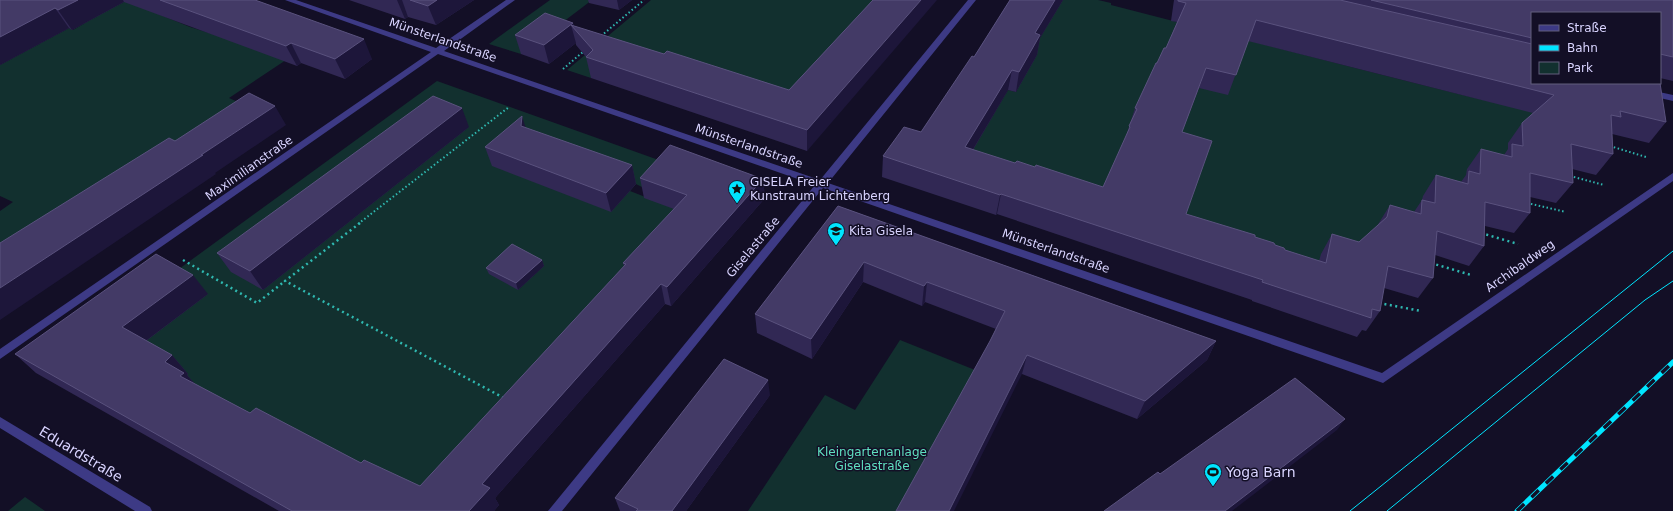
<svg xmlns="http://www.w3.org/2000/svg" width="1673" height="511" viewBox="0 0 1673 511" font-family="'DejaVu Sans',sans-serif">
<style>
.green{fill:#12302f}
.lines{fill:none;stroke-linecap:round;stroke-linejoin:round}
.path-far1{stroke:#2fb8b0;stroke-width:2;stroke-dasharray:1.5 2.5;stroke-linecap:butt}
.path{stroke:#2fb8b0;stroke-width:2.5;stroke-dasharray:2 3.5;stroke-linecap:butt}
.street{fill:#3d3a85;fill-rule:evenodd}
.tram{stroke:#00e5ff;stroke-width:1}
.rail-casing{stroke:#00e5ff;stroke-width:5}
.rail{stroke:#130f26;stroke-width:3.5;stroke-dasharray:10;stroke-linecap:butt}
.wall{fill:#312854;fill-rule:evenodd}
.shaded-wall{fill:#1d163a}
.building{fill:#433a66;stroke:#5a527e;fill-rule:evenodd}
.labels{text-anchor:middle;stroke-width:3;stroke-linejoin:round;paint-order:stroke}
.street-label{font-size:12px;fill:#d9d4ff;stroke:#130f26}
.poi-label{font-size:12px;fill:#d9d4ff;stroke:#130f26;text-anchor:start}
.park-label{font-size:12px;fill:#5fe0c0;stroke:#130f26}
.near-street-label{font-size:14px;fill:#d9d4ff;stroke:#130f26}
.near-poi-label{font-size:14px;fill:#d9d4ff;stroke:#130f26;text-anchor:start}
</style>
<rect width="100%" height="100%" fill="#130f26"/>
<!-- green -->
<g class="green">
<path d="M 124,0 L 190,27 L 289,58 L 229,98 L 260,112 L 0,274 L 0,211 L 13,202 L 0,196 L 0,65 L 69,28 L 73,30 Z"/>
<path d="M 550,0 L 592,0 L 521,54 L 489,44 Z"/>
<path d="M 651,0 L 891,0 L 794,106 L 613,57 L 591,78 L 567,70 Z"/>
<path d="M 1062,0 L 1098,0 L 1111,3 L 1111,5 C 1267,45 1422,86 1579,123 L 1508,166 L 1421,223 L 1371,253 L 1314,283 L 962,168 L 1008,90 L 1016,92 L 1031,53 Z"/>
<path d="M 437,81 L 667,163 L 650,191 L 636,184 L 630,191 L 681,211 L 427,509 L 265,431 L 135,345 L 172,274 Z"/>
<path d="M 900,340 L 980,372 L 903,511 L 748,511 L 825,395 L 855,410 Z"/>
<path d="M 25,497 L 45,511 L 46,511 L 8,511 Z"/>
</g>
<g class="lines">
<!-- path-far1 -->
<g class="path-far1">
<path d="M 601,36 L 644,0"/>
<path d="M 563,69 L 584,51"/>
<path d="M 1610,146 L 1646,157"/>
<path d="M 1570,176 L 1604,185"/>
<path d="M 1527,203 L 1566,212"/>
<path d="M 358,224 L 509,107"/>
</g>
<!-- path -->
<g class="path">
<path d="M 360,223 L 285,281 L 504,398"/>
<path d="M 1481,233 L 1518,244"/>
<path d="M 183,260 L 257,303 L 285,281"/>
<path d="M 1431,263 L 1471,275"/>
<path d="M 1379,303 L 1421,311"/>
</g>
<!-- street -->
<g class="street">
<path d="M 285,0 L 296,0 L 436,48 L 506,0 L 515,0 L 444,51 L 820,180 L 968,0 L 976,0 L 828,183 L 1382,373 L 1673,173 L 1673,181 L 1383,383 L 823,188 L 562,511 L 548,511 L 815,185 L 438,54 L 0,359 L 0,349 L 431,52 Z"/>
<path d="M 1650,90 L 1673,95 L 1673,101 L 1647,95 L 1646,93 L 1647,91 Z"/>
<path d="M 0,417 L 150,507 L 152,511 L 135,511 L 0,428 Z"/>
</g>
<!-- tram -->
<g class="tram">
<path d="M 1350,511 L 1673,251"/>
<path d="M 1387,511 L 1645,300 L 1673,281"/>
</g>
<defs>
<path id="rail" d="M 1517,511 L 1673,362"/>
</defs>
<!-- rail casing -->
<use href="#rail" class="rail-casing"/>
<!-- rail -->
<use href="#rail" class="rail"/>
</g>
<!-- wall -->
<g class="wall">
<path d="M 0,0 L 255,0 L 372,59 L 345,79 L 301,63 L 297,66 L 124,2 L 72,30 L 69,28 L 0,65 Z"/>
<path d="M 349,0 L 474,0 L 436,25 L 408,17 L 405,19 Z"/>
<path d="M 588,0 L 632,0 L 619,10 L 589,3 Z"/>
<path d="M 873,0 L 807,151 L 591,78 L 586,57 L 576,45 L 576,43 L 549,64 L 521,54 L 515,35 L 573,23 L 574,26 L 664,54 L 789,90 Z"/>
<path d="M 1010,0 L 1063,0 L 1040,38 L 1037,55 L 1016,92 L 1008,90 L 973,150 L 1015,163 L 1103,187 L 1126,136 L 1135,108 L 1157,63 L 1166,48 L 1177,22 L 1171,21 L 1174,0 L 1673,0 L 1673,81 L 1660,78 L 1660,13 L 1532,13 L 1532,83 L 1666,122 L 1649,143 L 1612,134 L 1613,154 L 1596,175 L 1572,169 L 1573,183 L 1556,203 L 1530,197 L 1530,213 L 1514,233 L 1485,226 L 1484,246 L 1469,266 L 1435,255 L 1433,278 L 1418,298 L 1384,288 L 1380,311 L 1366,331 L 1362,330 L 1357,337 L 1252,301 L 1252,300 L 997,214 L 996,215 L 882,177 L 883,156 L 921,132 L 974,57 ZM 1248,41 L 1533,113 L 1522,123 L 1508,143 L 1508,149 L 1504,155 L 1481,149 L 1467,169 L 1466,175 L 1461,182 L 1436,175 L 1423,196 L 1422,200 L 1414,212 L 1390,205 L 1377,226 L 1359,242 L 1332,234 L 1321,254 L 1319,261 L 1285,250 L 1275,245 L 1255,237 L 1186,214 L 1182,132 L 1199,88 L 1228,95 Z"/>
<path d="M 469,127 L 263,290 L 231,272 L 217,253 Z"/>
<path d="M 485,147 L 632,165 L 636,184 L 611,212 L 492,166 Z"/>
<path d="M 640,178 L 763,179 L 765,198 L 671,306 L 665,304 L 495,498 L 499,505 L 494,511 L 279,511 L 36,373 L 15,354 L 208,294 L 146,341 L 172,355 L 188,374 L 187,375 L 195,384 L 250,413 L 361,463 L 420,486 L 624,266 L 623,263 L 674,209 L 644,198 Z"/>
<path d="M 838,206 L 1216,341 L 1207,360 L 1137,419 L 1022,374 L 990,341 L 996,329 L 925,302 L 922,306 L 863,282 L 812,359 L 757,333 L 755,314 Z"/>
<path d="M 542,260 L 544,266 L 518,290 L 489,274 L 486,268 Z"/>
<path d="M 770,395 L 686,511 L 620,511 L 615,498 Z"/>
</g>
<!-- shaded-wall -->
<g class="shaded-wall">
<path d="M 78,0 L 123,0 L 124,2 L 72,30 L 58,10 Z"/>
<path d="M 397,0 L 402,0 L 408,17 L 405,19 Z"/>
<path d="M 437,0 L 474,0 L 436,25 L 428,6 Z"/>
<path d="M 617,0 L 632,0 L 619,10 Z"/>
<path d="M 921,0 L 937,0 L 807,151 L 807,130 Z"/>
<path d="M 1055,0 L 1063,0 L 1040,38 L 1037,55 L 1016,92 L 1019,72 L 1035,33 Z"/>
<path d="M 55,8 L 69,28 L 0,65 L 0,37 Z"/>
<path d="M 573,23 L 575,29 L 571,25 L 576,43 L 549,64 L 544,45 Z"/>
<path d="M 364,39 L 372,59 L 345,79 L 335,59 Z"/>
<path d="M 291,43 L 301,63 L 297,66 L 286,46 Z"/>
<path d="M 1206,68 L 1199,88 L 1174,152 L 1182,132 Z"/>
<path d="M 1012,70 L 1008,90 L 962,168 L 965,147 Z"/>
<path d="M 275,106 L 286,125 L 215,173 L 216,174 L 0,320 L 0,288 Z"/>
<path d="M 462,108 L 469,127 L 263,290 L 250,271 Z"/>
<path d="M 522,116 L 528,135 L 521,126 Z"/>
<path d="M 632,165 L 636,184 L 611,212 L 606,193 Z"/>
<path d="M 763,179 L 765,198 L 671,306 L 667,287 Z"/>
<path d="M 1001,194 L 997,214 L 996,215 L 1000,195 Z"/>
<path d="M 542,260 L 544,266 L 518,290 L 516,283 Z"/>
<path d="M 864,262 L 863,282 L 812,359 L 811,339 Z"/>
<path d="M 193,275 L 208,294 L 139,346 L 122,327 Z"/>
<path d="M 927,282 L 925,302 L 922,306 L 924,286 Z"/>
<path d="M 661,284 L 665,304 L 495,498 L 499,505 L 494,511 L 469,511 L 482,484 Z"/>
<path d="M 1216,341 L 1207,360 L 1137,419 L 1145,401 Z"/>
<path d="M 172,355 L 188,374 L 187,375 L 201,391 L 197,395 L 165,362 Z"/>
<path d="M 1027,355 L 1022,374 L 954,511 L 949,511 Z"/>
<path d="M 768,380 L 770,395 L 686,511 L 672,511 Z"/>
<path d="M 1345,419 L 1337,430 L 1232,511 L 1225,511 Z"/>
</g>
<!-- building -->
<g class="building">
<path d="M 0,0 L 78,0 L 58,10 L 55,8 L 0,37 Z"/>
<path d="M 160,0 L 255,0 L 364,39 L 335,59 L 291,43 L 286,46 Z"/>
<path d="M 410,0 L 437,0 L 428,6 Z"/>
<path d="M 873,0 L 921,0 L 807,130 L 586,57 L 593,50 L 571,25 L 664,54 L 667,51 L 789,90 Z"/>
<path d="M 1010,0 L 1055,0 L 1035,33 L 1040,35 L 1019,72 L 1012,70 L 965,147 L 1015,163 L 1017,161 L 1035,167 L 1036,165 L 1103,187 L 1130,127 L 1129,126 L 1137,109 L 1135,108 L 1156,63 L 1157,63 L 1164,48 L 1166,48 L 1186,3 L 1178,1 L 1178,0 L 1340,0 L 1532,44 L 1532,83 L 1660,83 L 1666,122 L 1620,111 L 1621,117 L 1611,115 L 1613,154 L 1571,144 L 1573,183 L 1530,173 L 1530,213 L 1485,202 L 1484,246 L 1437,231 L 1433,278 L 1388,266 L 1380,311 L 1372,309 L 1371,318 L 1262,282 L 1263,280 L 1001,194 L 1000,195 L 883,156 L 904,127 L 921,132 L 972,56 L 974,57 ZM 1256,20 L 1554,95 L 1522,123 L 1523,146 L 1512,144 L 1512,157 L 1481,149 L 1480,174 L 1469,171 L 1468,184 L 1436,175 L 1435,203 L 1422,200 L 1421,214 L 1390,205 L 1387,217 L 1359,242 L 1332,234 L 1326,263 L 1285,250 L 1284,248 L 1275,245 L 1274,243 L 1255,237 L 1255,235 L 1186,214 L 1212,141 L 1182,132 L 1206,68 L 1236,75 Z"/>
<path d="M 1371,0 L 1673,0 L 1673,57 L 1660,54 L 1660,13 L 1532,13 L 1532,38 Z"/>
<path d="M 545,13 L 573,23 L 544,45 L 515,35 Z"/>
<path d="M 249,93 L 275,106 L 201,155 L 203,155 L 0,288 L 0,243 L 169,138 L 175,141 Z"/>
<path d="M 433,96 L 462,108 L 250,271 L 217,253 Z"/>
<path d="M 522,116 L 521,126 L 632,165 L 606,193 L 485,147 Z"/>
<path d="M 670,145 L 763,179 L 667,287 L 661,284 L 482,484 L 490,488 L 469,511 L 292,511 L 15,354 L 156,254 L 193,275 L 122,327 L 172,355 L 165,362 L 184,373 L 180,376 L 250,413 L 256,408 L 361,463 L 364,460 L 420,486 L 626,264 L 623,263 L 687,195 L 640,178 Z"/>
<path d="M 838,206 L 1216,341 L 1145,401 L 1027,355 L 949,511 L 896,511 L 990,341 L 1005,311 L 927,282 L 924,286 L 864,262 L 811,339 L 755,314 Z"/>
<path d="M 512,244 L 542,260 L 516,283 L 486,268 Z"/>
<path d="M 724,359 L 768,380 L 672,511 L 636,511 L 638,509 L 615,498 Z"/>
<path d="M 1295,378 L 1345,419 L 1225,511 L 1104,511 L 1158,472 L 1160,474 Z"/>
</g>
<!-- icons -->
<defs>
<symbol id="sight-pin" viewBox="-11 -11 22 30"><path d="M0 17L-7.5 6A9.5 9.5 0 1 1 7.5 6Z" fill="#00e5ff" stroke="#130f26"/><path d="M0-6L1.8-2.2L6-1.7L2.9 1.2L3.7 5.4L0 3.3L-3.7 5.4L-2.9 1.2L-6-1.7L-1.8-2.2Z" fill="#111"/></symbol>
<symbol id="school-pin" viewBox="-11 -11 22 30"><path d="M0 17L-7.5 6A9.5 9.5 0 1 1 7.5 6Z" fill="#00e5ff" stroke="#130f26"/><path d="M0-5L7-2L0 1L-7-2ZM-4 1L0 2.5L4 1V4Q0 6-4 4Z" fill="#111"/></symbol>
<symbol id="stadium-pin" viewBox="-11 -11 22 30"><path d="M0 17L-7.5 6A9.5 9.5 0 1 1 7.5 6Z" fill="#00e5ff" stroke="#130f26"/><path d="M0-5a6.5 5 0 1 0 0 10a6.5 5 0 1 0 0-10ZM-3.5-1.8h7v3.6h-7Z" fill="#111"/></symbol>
</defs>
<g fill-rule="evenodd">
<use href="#sight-pin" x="727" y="179" width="20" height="27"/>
<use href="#school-pin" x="826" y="221" width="20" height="27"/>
<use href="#stadium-pin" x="1203" y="462" width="20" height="27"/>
</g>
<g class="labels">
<!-- street labels -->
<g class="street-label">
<text transform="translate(443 40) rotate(19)" y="4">Münsterlandstraße</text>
<text transform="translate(749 146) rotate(19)" y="4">Münsterlandstraße</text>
<text transform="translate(249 168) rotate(-35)" y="4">Maximilianstraße</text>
<text transform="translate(753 247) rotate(-50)" y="4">Giselastraße</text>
<text transform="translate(1056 251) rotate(19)" y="4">Münsterlandstraße</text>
<text transform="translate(1520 266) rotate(-35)" y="4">Archibaldweg</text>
</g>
<!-- poi labels -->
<g class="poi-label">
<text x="750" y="186">GISELA Freier<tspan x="750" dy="14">Kunstraum Lichtenberg</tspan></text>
<text x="849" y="235">Kita Gisela</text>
</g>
<!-- park labels -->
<g class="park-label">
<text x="872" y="456">Kleingartenanlage<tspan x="872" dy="14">Giselastraße</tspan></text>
</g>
<!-- near-street labels -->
<g class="near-street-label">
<text transform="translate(81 454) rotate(31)" y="5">Eduardstraße</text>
</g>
<!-- near-poi labels -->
<g class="near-poi-label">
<text x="1226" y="477">Yoga Barn</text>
</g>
</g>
<!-- legend -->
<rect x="1531" y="12" width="130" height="72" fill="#130f26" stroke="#625e7d"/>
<rect x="1539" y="25" width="20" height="6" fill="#3d3a85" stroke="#625e7d"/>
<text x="1567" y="32" font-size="12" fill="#d9d4ff">Straße</text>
<rect x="1539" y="45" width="20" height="6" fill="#00e5ff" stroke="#625e7d"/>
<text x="1567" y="52" font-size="12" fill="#d9d4ff">Bahn</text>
<rect x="1539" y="62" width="20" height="12" fill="#12302f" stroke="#625e7d"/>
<text x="1567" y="72" font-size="12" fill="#d9d4ff">Park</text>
</svg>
